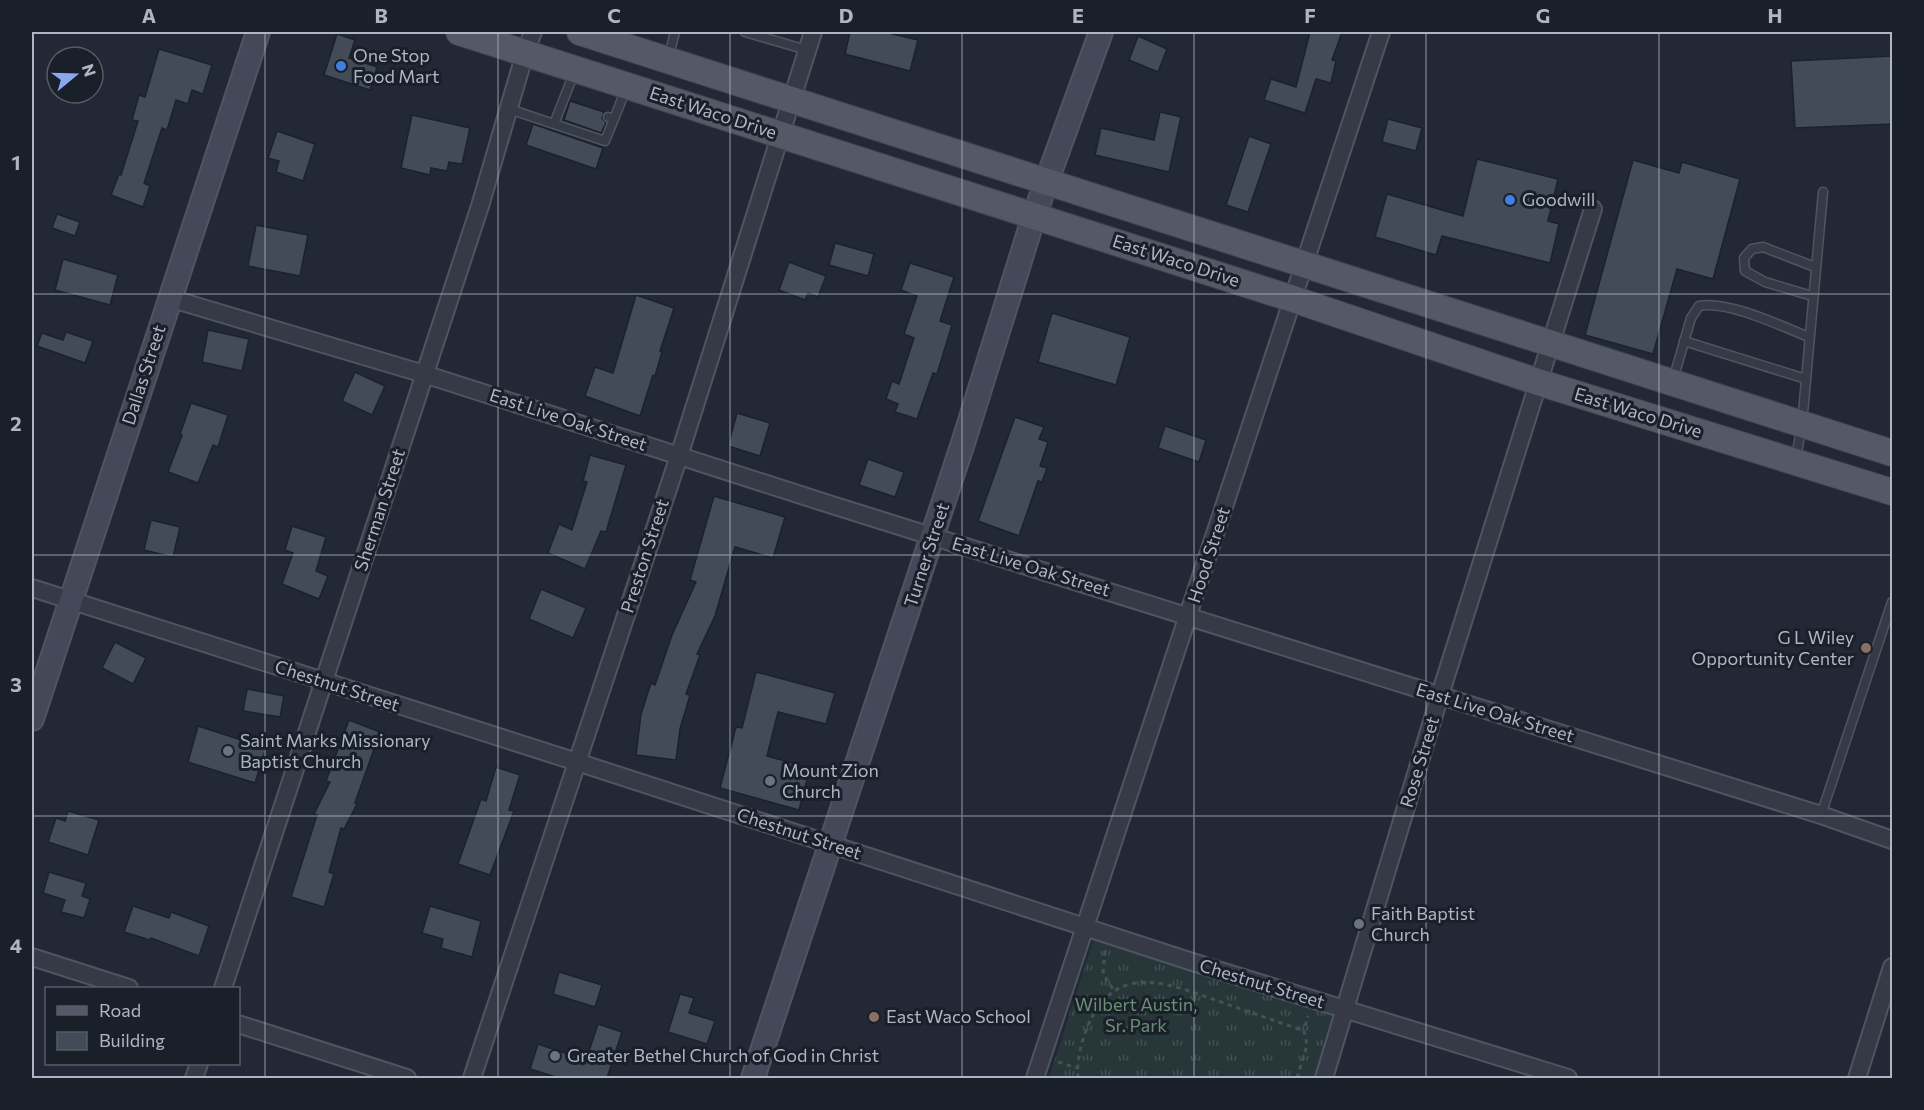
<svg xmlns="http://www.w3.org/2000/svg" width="1924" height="1110" viewBox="0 0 1924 1110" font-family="Commissioner,sans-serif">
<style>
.grass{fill:url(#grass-tufts)}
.building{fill:#434b59;stroke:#1c222c;stroke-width:1.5}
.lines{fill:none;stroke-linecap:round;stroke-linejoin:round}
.lane-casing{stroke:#4f5560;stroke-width:11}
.street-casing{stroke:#4f5560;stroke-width:20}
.secondary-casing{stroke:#4f5560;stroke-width:26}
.primary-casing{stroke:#3e444f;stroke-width:28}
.path{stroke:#435255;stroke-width:3;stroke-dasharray:4.5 4.5;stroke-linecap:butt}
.lane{stroke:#353a46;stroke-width:8}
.street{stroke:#353a46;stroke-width:16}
.secondary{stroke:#434958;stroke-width:22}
.primary{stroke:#535966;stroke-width:26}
.grid{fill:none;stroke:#afb5c2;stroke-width:1.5;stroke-opacity:0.55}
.shop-dot{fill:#3f7fe0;stroke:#1a202a;stroke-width:2}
.education-dot{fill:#8d6e63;stroke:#1a202a;stroke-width:2}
.worship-dot{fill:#6b7280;stroke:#1a202a;stroke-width:2}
.labels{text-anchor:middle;stroke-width:6;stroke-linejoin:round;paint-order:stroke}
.poi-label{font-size:18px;fill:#afb5c2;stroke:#1a202a;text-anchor:start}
.street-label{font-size:18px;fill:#afb5c2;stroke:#1a202a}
.park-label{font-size:18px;fill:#699075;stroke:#1a202a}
.neatline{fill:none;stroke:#afb5c2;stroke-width:2}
.grid-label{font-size:20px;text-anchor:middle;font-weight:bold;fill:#afb5c2}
</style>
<defs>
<pattern id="grass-tufts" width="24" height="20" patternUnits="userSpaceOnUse" patternTransform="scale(1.5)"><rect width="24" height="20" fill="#263639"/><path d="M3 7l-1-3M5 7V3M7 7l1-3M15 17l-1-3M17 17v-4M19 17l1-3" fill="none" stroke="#435154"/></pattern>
</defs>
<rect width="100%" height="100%" fill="#222835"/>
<!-- grass -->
<path class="grass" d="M 1095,935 L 1335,1013 L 1314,1078 L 1049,1078 Z"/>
<!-- building -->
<g class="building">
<path d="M 850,32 L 884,32 L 918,40 L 910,71 L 845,54 Z"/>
<path d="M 1310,32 L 1342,32 L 1332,60 L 1336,61 L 1331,83 L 1316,79 L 1305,113 L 1264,100 L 1271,79 L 1296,87 Z"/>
<path d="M 337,34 L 355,40 L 349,58 L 377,67 L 370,90 L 324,75 Z"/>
<path d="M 1138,36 L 1167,49 L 1158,72 L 1129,60 Z"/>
<path d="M 159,49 L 212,65 L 203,94 L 192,90 L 188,104 L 176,100 L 167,130 L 162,128 L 144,183 L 150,186 L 143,207 L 111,195 L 119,174 L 121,175 L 138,121 L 132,120 L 139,95 L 145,97 Z"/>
<path d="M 1893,56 L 1893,124 L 1795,128 L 1791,61 Z"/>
<path d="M 570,101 L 604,112 L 602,118 L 606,123 L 601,133 L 564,120 Z"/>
<path d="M 1160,112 L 1181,117 L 1169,172 L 1095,155 L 1101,128 L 1154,140 Z"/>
<path d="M 412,115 L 470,128 L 462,164 L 449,162 L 447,171 L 431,168 L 430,175 L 401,168 Z"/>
<path d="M 1388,119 L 1422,128 L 1416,151 L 1382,142 Z"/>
<path d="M 533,124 L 603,148 L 596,169 L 526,145 Z"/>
<path d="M 277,131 L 315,144 L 303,181 L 276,172 L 279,161 L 268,158 Z"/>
<path d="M 1249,136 L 1271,144 L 1248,212 L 1226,205 Z"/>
<path d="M 1477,159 L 1558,179 L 1548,221 L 1559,224 L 1550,263 L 1442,236 L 1436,255 L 1375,237 L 1387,194 L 1463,216 Z"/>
<path d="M 1633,160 L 1679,173 L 1682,162 L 1740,179 L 1713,279 L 1677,269 L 1653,354 L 1585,335 Z"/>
<path d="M 57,214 L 80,222 L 75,236 L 52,228 Z"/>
<path d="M 256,225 L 308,235 L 300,276 L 248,266 Z"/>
<path d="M 835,243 L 874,254 L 868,276 L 829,265 Z"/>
<path d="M 63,259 L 118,275 L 110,305 L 55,290 Z"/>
<path d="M 789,262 L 826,276 L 818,297 L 808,293 L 805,300 L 779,290 Z"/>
<path d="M 910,263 L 954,277 L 940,321 L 952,325 L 937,374 L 933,373 L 917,419 L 895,412 L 898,404 L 886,399 L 892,381 L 899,384 L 914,338 L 904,334 L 917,296 L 901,290 Z"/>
<path d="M 636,295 L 674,308 L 660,351 L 662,352 L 655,376 L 653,375 L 640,416 L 585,396 L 595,367 L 613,373 Z"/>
<path d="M 1052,313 L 1130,337 L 1116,385 L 1038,362 Z"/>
<path d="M 208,330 L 249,339 L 242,371 L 202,362 Z"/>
<path d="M 66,332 L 93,341 L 85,363 L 37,346 L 42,333 L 63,340 Z"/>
<path d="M 355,372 L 385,386 L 372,415 L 342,401 Z"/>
<path d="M 191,403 L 228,415 L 218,447 L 213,445 L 198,483 L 168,472 L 182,435 L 180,434 Z"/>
<path d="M 737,413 L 770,423 L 760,456 L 728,446 Z"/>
<path d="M 1015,417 L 1044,427 L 1039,439 L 1048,442 L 1040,466 L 1047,468 L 1042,482 L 1038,481 L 1019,536 L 978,521 Z"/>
<path d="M 1165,426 L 1206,440 L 1199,462 L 1158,448 Z"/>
<path d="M 590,455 L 626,465 L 606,532 L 601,531 L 585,569 L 548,553 L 559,524 L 572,530 L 587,482 L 583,481 Z"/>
<path d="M 868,459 L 904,472 L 895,497 L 859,485 Z"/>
<path d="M 714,496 L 785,517 L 773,558 L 735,547 L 715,616 L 697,654 L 700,655 L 686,694 L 690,695 L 680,729 L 676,760 L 636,755 L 641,714 L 651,683 L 655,685 L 672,635 L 696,582 L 690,580 Z"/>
<path d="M 151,520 L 180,527 L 173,557 L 144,550 Z"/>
<path d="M 292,526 L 326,537 L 316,571 L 328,576 L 319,599 L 282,584 L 293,553 L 285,550 Z"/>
<path d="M 541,589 L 586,608 L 573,638 L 529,619 Z"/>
<path d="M 115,642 L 146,658 L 133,684 L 102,668 Z"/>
<path d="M 756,672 L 835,693 L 826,724 L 778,712 L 767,756 L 810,768 L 799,810 L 720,788 L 736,727 L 742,728 Z"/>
<path d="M 247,689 L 284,696 L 280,717 L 243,711 Z"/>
<path d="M 349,720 L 380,732 L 355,803 L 357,804 L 344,829 L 341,828 L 329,872 L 334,874 L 324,907 L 291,897 L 317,815 L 314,814 L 330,782 L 326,781 Z"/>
<path d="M 198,726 L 266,748 L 255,783 L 188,762 Z"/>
<path d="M 496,767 L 520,775 L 509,810 L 514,811 L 490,875 L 458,864 L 481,799 L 486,801 Z"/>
<path d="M 68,811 L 99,820 L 88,855 L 48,842 L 56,818 L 65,821 Z"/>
<path d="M 49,872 L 86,883 L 82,896 L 90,899 L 84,918 L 61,912 L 65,900 L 43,893 Z"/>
<path d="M 133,906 L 169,918 L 171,912 L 209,926 L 199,956 L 151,938 L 150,940 L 124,932 Z"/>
<path d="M 430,906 L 481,921 L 472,957 L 441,948 L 443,939 L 422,933 Z"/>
<path d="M 559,972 L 602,985 L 595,1007 L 553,994 Z"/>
<path d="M 680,994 L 694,998 L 689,1013 L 715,1021 L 707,1044 L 668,1032 Z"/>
<path d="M 598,1024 L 622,1032 L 607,1078 L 559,1078 L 530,1069 L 538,1044 L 586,1060 Z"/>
</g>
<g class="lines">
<defs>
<g id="lane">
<path d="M 745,32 L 807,50"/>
<path d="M 668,59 L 675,32"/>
<path d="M 509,109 L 554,124 L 574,73"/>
<path d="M 608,117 L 614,119 L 626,89"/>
<path d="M 554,124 L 605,141 L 614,119"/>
<path d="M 1812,296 L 1765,282 L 1745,271 L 1744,258 L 1752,249 L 1763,247 L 1815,267"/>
<path d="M 1684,341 L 1806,379"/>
<path d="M 1673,380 L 1691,318 L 1699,306 C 1727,300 1781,326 1809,337"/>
<path d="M 1796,458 L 1802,424 L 1823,192"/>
<path d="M 1821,815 L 1892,602"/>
</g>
<g id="street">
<path d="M 169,298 L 424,374 L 832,505 L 1821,815 L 1892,840"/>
<path d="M 32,588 L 577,762 L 1211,968 L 1568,1078"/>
<path d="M 32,957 L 129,988"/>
<path d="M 223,988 L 480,206 L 525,53 L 533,32"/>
<path d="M 238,1024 L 407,1078"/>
<path d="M 194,1078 L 199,1064"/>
<path d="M 472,1078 L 679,456 L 813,32"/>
<path d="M 1035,1078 L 1381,32"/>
<path d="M 1324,1078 L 1440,695 L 1593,209"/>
<path d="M 1857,1078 L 1892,967"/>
</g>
<g id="secondary">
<path d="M 32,719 L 258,32"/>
<path d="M 753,1078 L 964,440 L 1034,216 L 1101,32"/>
</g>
<g id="primary">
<path d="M 459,32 L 1293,299 L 1538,382 L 1892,492"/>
<path d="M 580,32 L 1892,453"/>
</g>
</defs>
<!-- lane casing -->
<use href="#lane" class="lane-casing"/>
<!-- street casing -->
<use href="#street" class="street-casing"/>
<!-- secondary casing -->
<use href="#secondary" class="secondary-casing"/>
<!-- primary casing -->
<use href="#primary" class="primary-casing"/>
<!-- path -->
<g class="path">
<path d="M 1105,951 L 1103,973 L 1114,991"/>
<path d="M 1058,1062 L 1077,1068"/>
<path d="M 1078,1078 C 1076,1060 1083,1034 1092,1017 C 1122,960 1176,987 1221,1002 C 1249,1012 1276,1021 1304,1031"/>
<path d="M 1297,1078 L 1307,1045 L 1304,1031 L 1308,1016"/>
</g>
<!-- lane -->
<use href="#lane" class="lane"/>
<!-- street -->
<use href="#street" class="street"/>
<!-- secondary -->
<use href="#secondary" class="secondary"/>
<!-- primary -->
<use href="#primary" class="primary"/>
</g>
<!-- grid -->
<path class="grid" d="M 265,32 L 265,1078M 498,32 L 498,1078M 730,32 L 730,1078M 962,32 L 962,1078M 1194,32 L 1194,1078M 1426,32 L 1426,1078M 1659,32 L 1659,1078M 32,294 L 1892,294M 32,555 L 1892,555M 32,816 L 1892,816"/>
<!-- markers -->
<g class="shop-dot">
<circle cx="341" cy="66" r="6"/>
<circle cx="1510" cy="200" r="6"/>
</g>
<g class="education-dot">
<circle cx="1866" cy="648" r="6"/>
<circle cx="874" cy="1017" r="6"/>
</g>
<g class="worship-dot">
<circle cx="228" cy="751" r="6"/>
<circle cx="770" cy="781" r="6"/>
<circle cx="1359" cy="924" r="6"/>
<circle cx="555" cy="1056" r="6"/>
</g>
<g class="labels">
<!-- poi labels -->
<g class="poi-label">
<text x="353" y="62">One Stop<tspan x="353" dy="21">Food Mart</tspan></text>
<text x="1522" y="206">Goodwill</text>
<text x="1854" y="644" text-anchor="end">G L Wiley<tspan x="1854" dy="21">Opportunity Center</tspan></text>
<text x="240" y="747">Saint Marks Missionary<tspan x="240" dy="21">Baptist Church</tspan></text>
<text x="782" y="777">Mount Zion<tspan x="782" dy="21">Church</tspan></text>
<text x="1371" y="920">Faith Baptist<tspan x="1371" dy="21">Church</tspan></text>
<text x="886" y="1023">East Waco School</text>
<text x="567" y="1062">Greater Bethel Church of God in Christ</text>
</g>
<!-- street labels -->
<g class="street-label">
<text transform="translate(713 113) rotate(18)" y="6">East Waco Drive</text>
<text transform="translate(1176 261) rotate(18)" y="6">East Waco Drive</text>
<text transform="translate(144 375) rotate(-72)" y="6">Dallas Street</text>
<text transform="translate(1638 413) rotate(17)" y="6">East Waco Drive</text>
<text transform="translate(568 420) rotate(18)" y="6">East Live Oak Street</text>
<text transform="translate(380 510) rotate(-72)" y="6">Sherman Street</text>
<text transform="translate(927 555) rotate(-72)" y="6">Turner Street</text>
<text transform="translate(1209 555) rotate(-72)" y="6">Hood Street</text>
<text transform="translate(645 556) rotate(-72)" y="6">Preston Street</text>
<text transform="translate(1031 567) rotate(17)" y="6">East Live Oak Street</text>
<text transform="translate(337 686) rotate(18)" y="6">Chestnut Street</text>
<text transform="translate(1495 713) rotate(17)" y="6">East Live Oak Street</text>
<text transform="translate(1420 762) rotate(-73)" y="6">Rose Street</text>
<text transform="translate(799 834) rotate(18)" y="6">Chestnut Street</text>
<text transform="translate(1262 984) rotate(17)" y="6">Chestnut Street</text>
</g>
<!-- park labels -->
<g class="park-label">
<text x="1136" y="1011">Wilbert Austin,<tspan x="1136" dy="21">Sr. Park</tspan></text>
</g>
</g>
<!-- border -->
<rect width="1924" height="1110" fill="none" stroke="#1a202a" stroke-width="66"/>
<!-- legend -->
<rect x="45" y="987" width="195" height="78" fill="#1a202a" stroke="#565c67" stroke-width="1.5"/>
<rect x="57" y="1006" width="30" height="9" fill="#535966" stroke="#565c67" stroke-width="1.5"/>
<text x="99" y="1017" font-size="18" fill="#afb5c2">Road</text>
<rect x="57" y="1032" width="30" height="18" fill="#434b59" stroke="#565c67" stroke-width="1.5"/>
<text x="99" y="1047" font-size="18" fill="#afb5c2">Building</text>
<!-- north arrow -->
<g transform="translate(75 75) rotate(71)"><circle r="28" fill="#1a202a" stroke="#565c67" stroke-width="1.5"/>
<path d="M0-4.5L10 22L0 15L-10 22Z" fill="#89a8ee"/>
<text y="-9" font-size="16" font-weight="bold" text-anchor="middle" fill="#afb5c2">N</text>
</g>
<rect x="33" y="33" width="1858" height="1044" class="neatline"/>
<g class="grid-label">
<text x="149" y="23">A</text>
<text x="381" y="23">B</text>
<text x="614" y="23">C</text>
<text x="846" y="23">D</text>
<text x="1078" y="23">E</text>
<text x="1310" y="23">F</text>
<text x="1543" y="23">G</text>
<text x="1775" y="23">H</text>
<text x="16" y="170">1</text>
<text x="16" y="431">2</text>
<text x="16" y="692">3</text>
<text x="16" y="953">4</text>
</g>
</svg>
